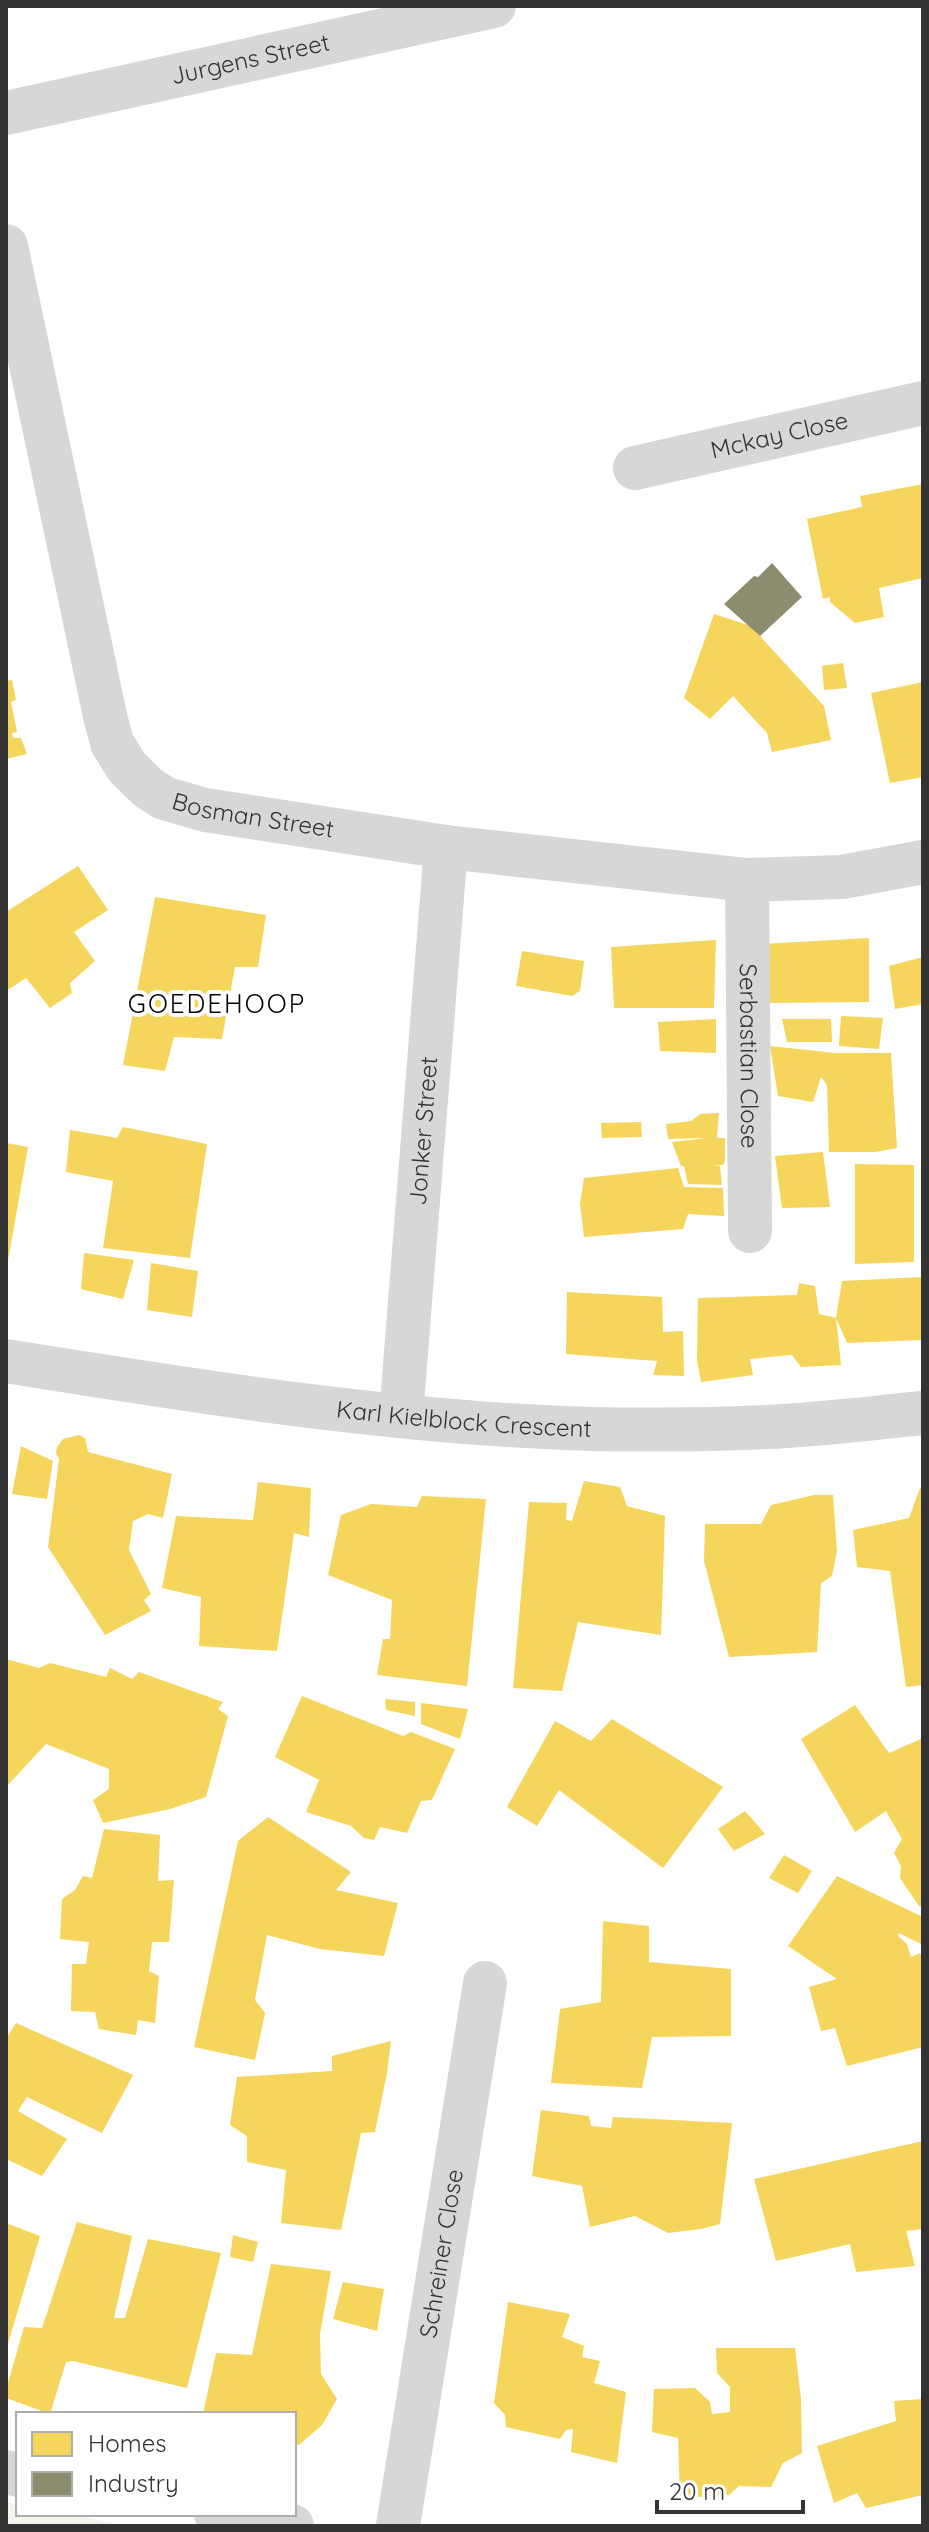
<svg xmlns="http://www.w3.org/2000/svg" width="929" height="2532" viewBox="0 0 929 2532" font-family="Quicksand,sans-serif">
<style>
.green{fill:#f1f5ed}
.homes{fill:#f6d55c}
.industry{fill:#8c8c6e}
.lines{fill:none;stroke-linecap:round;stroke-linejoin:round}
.street{stroke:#d7d7d7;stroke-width:44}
.labels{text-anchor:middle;stroke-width:8;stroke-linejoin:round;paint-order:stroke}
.street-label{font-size:24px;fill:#333;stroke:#fff}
.neighbourhood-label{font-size:26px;letter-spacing:2px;fill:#000;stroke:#fff}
</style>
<rect width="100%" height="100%" fill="#fff"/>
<!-- green -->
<path class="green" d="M 6,2502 L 18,2505 L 18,2514 L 66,2514 L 127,2526 L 6,2526 Z"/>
<!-- homes -->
<g class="homes">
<path d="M 923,484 L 923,578 L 879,588 L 884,617 L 855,623 L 830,602 L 830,597 L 823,599 L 807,519 L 862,507 L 860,496 Z"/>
<path d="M 714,614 L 748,625 L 760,636 L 824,706 L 831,740 L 772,752 L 767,733 L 733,696 L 710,719 L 684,698 Z"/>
<path d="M 843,663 L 847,688 L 824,690 L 822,666 Z"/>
<path d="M 12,680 L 16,700 L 11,702 L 17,732 L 12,733 L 13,738 L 21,738 L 27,754 L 6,759 L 6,681 Z"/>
<path d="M 923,682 L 923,777 L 890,783 L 871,693 Z"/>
<path d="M 78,866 L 108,910 L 74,932 L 95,961 L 70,983 L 72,993 L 50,1008 L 26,978 L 6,991 L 6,912 Z"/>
<path d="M 155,897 L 266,915 L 258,967 L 235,967 L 222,1039 L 174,1037 L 165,1071 L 123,1065 Z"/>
<path d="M 869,938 L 869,1002 L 765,1003 L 763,944 Z"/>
<path d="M 716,940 L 714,1008 L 614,1008 L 611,947 Z"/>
<path d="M 522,951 L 584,961 L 580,991 L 572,996 L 516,986 Z"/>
<path d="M 923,957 L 923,1004 L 895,1009 L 889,966 Z"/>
<path d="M 841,1016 L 883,1018 L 879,1049 L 839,1046 Z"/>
<path d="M 716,1019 L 716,1053 L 660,1051 L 658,1022 Z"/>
<path d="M 782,1019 L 831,1019 L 832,1042 L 787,1042 Z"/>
<path d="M 770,1046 L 835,1053 L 891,1053 L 897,1148 L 875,1152 L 829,1152 L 827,1085 L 821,1077 L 813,1102 L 778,1096 Z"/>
<path d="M 719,1113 L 717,1138 L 725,1138 L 725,1161 L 723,1165 L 712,1166 L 720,1166 L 722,1185 L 688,1184 L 684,1166 L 681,1166 L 672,1142 L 706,1138 L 668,1139 L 666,1124 L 691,1121 L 700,1114 Z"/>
<path d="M 641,1122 L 642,1137 L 602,1138 L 601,1123 Z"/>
<path d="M 123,1127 L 207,1144 L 190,1258 L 103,1248 L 113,1181 L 66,1172 L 70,1130 L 117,1138 Z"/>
<path d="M 6,1143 L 28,1147 L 8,1261 L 6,1261 Z"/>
<path d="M 823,1152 L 830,1207 L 782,1208 L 775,1156 Z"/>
<path d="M 855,1164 L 914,1165 L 914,1262 L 855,1264 Z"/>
<path d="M 678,1168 L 684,1187 L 723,1188 L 724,1216 L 688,1214 L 683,1229 L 584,1237 L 580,1204 L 584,1178 Z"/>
<path d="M 84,1253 L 134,1260 L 123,1299 L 81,1289 Z"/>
<path d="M 151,1263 L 198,1271 L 192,1317 L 147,1310 Z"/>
<path d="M 923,1277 L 923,1340 L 847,1343 L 836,1318 L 841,1365 L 801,1367 L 792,1355 L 750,1359 L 753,1375 L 701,1382 L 697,1360 L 698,1298 L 797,1295 L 799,1283 L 815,1286 L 819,1314 L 836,1318 L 842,1281 Z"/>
<path d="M 567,1292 L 662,1297 L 663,1332 L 683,1331 L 684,1376 L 653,1375 L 657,1361 L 566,1354 Z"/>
<path d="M 79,1435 L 85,1438 L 88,1452 L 172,1474 L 163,1518 L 148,1514 L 133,1521 L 129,1550 L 151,1594 L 144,1600 L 151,1611 L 105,1635 L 48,1547 L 59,1459 L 56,1454 L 57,1447 L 63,1439 Z"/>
<path d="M 21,1446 L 53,1461 L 47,1499 L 12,1494 Z"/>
<path d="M 584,1481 L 620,1487 L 627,1506 L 665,1516 L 661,1635 L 578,1622 L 562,1691 L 513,1688 L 529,1502 L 567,1503 L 566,1520 L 572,1521 Z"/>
<path d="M 258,1482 L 311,1488 L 309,1537 L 294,1533 L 277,1651 L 199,1646 L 201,1597 L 162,1588 L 176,1516 L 253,1520 Z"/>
<path d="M 920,1488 L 923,1488 L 923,1685 L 906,1687 L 890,1571 L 857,1567 L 853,1530 L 909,1518 Z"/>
<path d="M 814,1495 L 833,1495 L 837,1551 L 832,1576 L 821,1583 L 817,1652 L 729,1657 L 704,1561 L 705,1524 L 761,1524 L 771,1505 Z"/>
<path d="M 422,1496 L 486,1499 L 467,1686 L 377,1675 L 383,1639 L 390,1639 L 392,1600 L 328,1575 L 341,1515 L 371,1504 L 417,1507 Z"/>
<path d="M 6,1659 L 39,1668 L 50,1663 L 106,1677 L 110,1668 L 132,1679 L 139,1672 L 223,1702 L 218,1709 L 228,1716 L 206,1797 L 170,1809 L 103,1823 L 93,1800 L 109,1789 L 109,1769 L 46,1744 L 6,1787 Z"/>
<path d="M 302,1696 L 403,1736 L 411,1732 L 455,1749 L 432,1800 L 421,1801 L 407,1833 L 380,1827 L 374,1840 L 364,1838 L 351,1826 L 306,1812 L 319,1780 L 275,1757 Z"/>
<path d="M 385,1699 L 415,1702 L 415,1716 L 386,1710 Z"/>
<path d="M 421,1703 L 468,1709 L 460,1739 L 421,1724 Z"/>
<path d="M 855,1705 L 889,1753 L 923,1738 L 923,1907 L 919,1906 L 900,1878 L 901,1866 L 894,1853 L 902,1839 L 886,1811 L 855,1832 L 801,1739 Z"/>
<path d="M 612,1719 L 723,1787 L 663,1868 L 559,1790 L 537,1826 L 507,1807 L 555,1721 L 591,1741 Z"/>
<path d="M 745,1811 L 765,1834 L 734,1851 L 718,1829 Z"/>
<path d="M 268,1817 L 351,1872 L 336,1890 L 398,1903 L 384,1956 L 320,1949 L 267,1935 L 255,2000 L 265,2013 L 255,2060 L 194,2047 L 238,1841 Z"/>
<path d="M 104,1829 L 160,1835 L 158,1881 L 174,1880 L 169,1942 L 152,1942 L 149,1971 L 159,1976 L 155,2023 L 138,2020 L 136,2035 L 99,2029 L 95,2012 L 71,2011 L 72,1964 L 86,1964 L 89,1942 L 60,1939 L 62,1899 L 75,1890 L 83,1876 L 92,1878 Z"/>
<path d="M 784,1855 L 812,1871 L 798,1893 L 769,1878 Z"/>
<path d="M 837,1876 L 923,1917 L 923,1945 L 899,1933 L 898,1936 L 907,1944 L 911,1957 L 920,1953 L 923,1961 L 923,2047 L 847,2066 L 835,2028 L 821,2031 L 809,1987 L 837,1979 L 788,1946 Z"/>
<path d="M 603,1921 L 649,1926 L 649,1962 L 731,1969 L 731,2036 L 652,2037 L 642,2088 L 551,2083 L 560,2009 L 601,2002 Z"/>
<path d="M 16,2023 L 133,2075 L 102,2133 L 27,2097 L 18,2111 L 67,2139 L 42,2176 L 6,2159 L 6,2039 Z"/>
<path d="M 391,2041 L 387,2073 L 375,2132 L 361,2133 L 341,2230 L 281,2223 L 286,2170 L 247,2162 L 247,2136 L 230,2125 L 237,2077 L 332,2071 L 332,2056 Z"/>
<path d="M 541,2110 L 589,2116 L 591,2126 L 611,2128 L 613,2117 L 732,2123 L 720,2224 L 701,2229 L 668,2233 L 635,2216 L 590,2227 L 582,2186 L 532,2176 Z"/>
<path d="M 923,2141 L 923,2229 L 906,2231 L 915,2266 L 856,2272 L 850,2244 L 776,2261 L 754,2179 Z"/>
<path d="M 77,2222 L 132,2236 L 114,2318 L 125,2318 L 148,2239 L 221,2253 L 187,2388 L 73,2361 L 66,2362 L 50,2414 L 6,2398 L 6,2390 L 24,2327 L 42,2328 Z"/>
<path d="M 6,2223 L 40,2236 L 7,2347 L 6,2347 Z"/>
<path d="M 233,2235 L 258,2242 L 253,2262 L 230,2257 Z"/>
<path d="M 271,2264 L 331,2271 L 320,2334 L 321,2374 L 337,2399 L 322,2425 L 299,2445 L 294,2444 L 294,2414 L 203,2414 L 216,2353 L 252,2355 Z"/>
<path d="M 343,2282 L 384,2289 L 377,2331 L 333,2319 Z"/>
<path d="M 508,2302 L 570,2314 L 562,2337 L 584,2346 L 582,2357 L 600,2361 L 594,2383 L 626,2392 L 617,2463 L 571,2452 L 573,2429 L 566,2430 L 560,2439 L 506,2427 L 505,2415 L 494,2403 Z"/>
<path d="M 716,2348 L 795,2348 L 801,2399 L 802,2453 L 783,2463 L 771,2487 L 739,2486 L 729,2495 L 680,2498 L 678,2438 L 652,2432 L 654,2389 L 695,2388 L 710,2402 L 712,2414 L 730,2412 L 730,2387 L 717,2373 Z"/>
<path d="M 923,2399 L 923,2495 L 866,2508 L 857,2493 L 834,2503 L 817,2446 L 896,2421 L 894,2401 Z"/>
</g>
<!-- industry -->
<path class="industry" d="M 772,563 L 802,597 L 760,636 L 724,604 L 754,576 L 758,577 Z"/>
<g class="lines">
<!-- street -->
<g class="street">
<path id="s1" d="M 6,113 L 494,6"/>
<path id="s2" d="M 6,246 L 105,716 L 112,743 L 127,767 L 147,787 L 164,798 L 205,810 L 446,847 L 747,880 L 842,877 L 923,862"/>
<path id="s3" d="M 635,468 L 923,403"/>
<path id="s4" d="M 747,880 L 750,1231"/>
<path id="s5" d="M 6,1361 C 199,1392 394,1423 590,1429 C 648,1430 708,1430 766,1427 C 818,1425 871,1418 923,1413"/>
<path id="s6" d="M 401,1416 L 446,847"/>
<path d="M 6,2472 L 18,2475"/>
<path d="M 216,2514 L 292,2526"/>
<path id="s7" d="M 398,2526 L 485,1983"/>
</g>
</g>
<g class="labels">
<!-- street labels -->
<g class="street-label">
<text dy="8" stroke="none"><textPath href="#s1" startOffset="250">Jurgens Street</textPath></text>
<text dy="8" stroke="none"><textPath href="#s3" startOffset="148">Mckay Close</textPath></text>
<text dy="8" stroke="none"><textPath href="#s2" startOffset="676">Bosman Street</textPath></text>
<text dy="8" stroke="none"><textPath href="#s4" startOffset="176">Serbastian Close</textPath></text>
<text dy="8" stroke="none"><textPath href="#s6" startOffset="286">Jonker Street</textPath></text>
<text dy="8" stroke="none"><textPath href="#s5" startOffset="462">Karl Kielblock Crescent</textPath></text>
<text dy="8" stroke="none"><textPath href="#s7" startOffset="276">Schreiner Close</textPath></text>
</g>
<!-- neighbourhood labels -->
<g class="neighbourhood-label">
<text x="217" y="1013">GOEDEHOOP</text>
</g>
</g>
<!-- border -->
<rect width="929" height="2532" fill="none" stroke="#333333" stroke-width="16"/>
<!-- legend -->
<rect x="16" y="2412" width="280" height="104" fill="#ffffff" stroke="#adadad" stroke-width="2"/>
<rect x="32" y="2432" width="40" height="24" fill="#f6d55c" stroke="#adadad" stroke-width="2"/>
<text x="88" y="2452" font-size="24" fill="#333333">Homes</text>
<rect x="32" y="2472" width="40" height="24" fill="#8c8c6e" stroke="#adadad" stroke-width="2"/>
<text x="88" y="2492" font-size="24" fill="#333333">Industry</text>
<!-- scale -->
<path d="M657 2500v12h146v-12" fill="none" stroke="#333333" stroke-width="4"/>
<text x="669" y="2500" font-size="24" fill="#333333" stroke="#ffffff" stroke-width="6" paint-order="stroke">20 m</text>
</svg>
